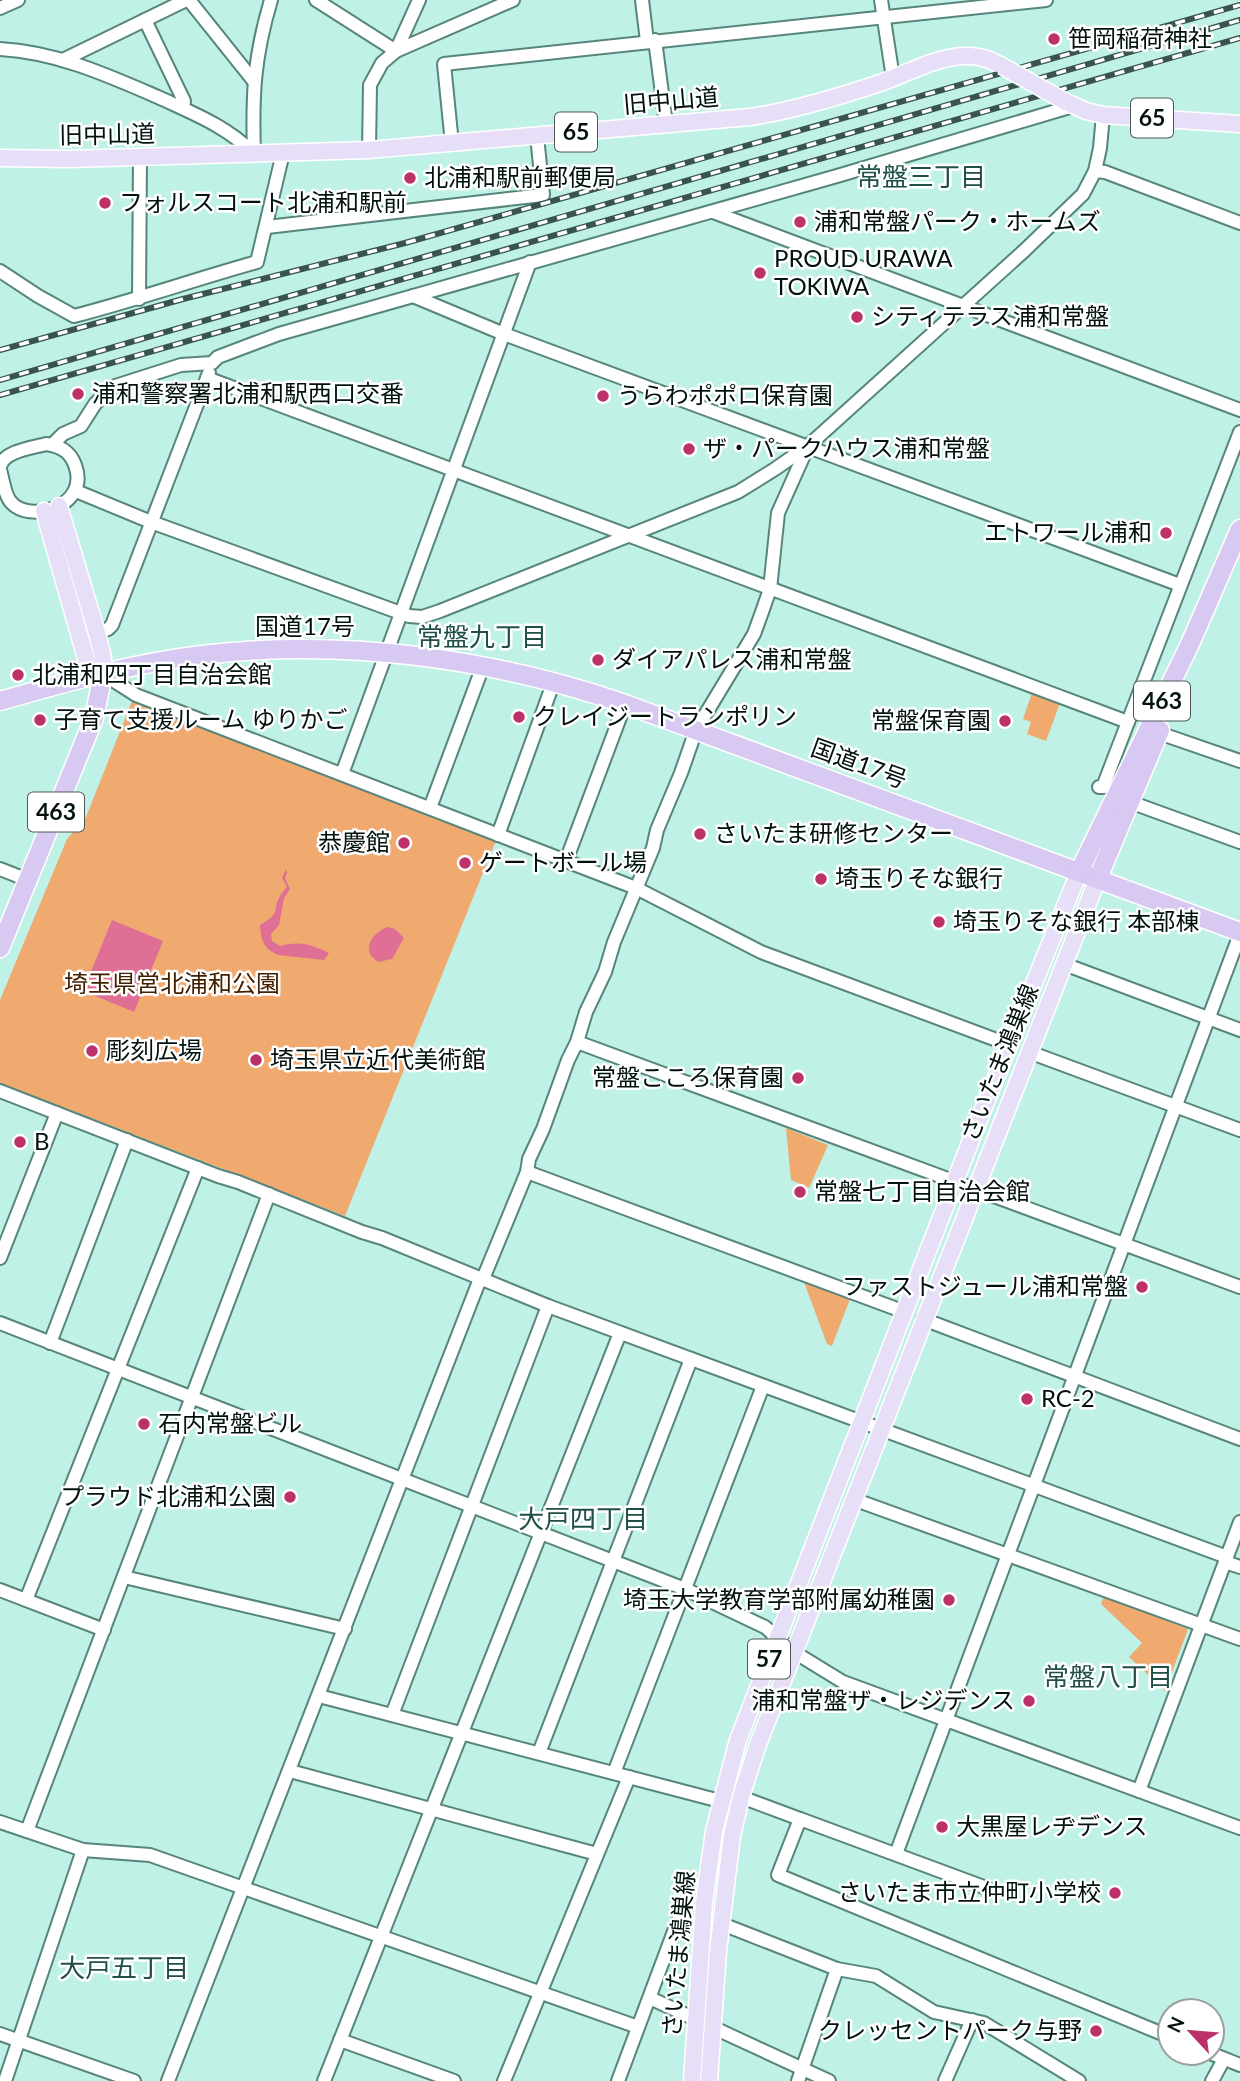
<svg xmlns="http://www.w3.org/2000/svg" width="1240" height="2081" viewBox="0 0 1240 2081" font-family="Lato,'Noto Sans JP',sans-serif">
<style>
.green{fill:#f0aa70}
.water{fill:#df6f95}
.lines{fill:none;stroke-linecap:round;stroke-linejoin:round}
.minor-casing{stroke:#56857c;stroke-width:16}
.major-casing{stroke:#fff;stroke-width:19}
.highway-casing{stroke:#fff;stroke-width:21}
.minor{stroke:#fff;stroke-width:12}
.major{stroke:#e7dff7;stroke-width:16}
.highway{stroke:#d7c9f2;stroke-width:18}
.rail-casing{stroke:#39534e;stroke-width:6}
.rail{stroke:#fff;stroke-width:3.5;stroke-dasharray:10;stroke-linecap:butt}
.major-bridge-casing{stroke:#fff;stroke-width:19;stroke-linecap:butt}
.major-bridge{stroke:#e7dff7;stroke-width:16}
.poi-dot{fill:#bc316a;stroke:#fff;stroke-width:2.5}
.labels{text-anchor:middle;stroke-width:5;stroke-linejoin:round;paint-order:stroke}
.shield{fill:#fff;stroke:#4d5856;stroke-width:2}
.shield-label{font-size:23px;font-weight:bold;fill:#01110e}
.poi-label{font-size:24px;fill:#01110e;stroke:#fff;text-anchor:start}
.street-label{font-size:24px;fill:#01110e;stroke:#fff}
.park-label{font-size:24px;fill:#422000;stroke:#fff}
.neighbourhood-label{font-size:26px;fill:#204f47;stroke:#fff}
</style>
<rect width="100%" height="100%" fill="#bff1e6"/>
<!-- green -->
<g class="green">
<path d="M 1032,693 L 1060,703 L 1046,741 L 1027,734 L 1031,722 L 1023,719 Z"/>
<path d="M 134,696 L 497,838 L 345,1216 L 0,1083 L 0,1000 L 67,839 L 86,817 Z"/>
<path d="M 786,1128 L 828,1145 L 809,1188 L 791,1180 Z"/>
<path d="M 804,1282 L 850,1299 L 832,1346 L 827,1344 Z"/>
<path d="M 1104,1596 L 1188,1629 L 1165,1691 L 1129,1657 L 1142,1643 L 1101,1604 Z"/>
</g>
<!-- water -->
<g class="water">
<path d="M 286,869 L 287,873 L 285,878 L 290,889 L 284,898 L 279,925 L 271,934 L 272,941 L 280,946 C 300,941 310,944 329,953 L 324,960 L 278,955 C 263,948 261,940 260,925 C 282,912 271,913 280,896 C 282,892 285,890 287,886 L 282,878 Z"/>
<path d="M 112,920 L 163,941 L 134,1012 L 83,991 Z"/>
<path d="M 388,927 L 395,929 L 404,938 L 392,959 L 378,962 L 371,956 C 364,943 376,931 388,927 Z"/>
</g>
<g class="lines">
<defs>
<g id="minor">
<path d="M 189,0 L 253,80"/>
<path d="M 316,0 L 396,51 L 513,0"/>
<path d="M 642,0 L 647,41"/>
<path d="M 881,0 L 893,78"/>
<path d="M 0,8 L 18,0"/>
<path d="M 145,20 L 184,101 L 183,108"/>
<path d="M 655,40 L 666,124"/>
<path d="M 0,49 C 56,52 107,75 158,97 C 192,113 227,126 254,154"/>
<path d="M 63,60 L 186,0"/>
<path d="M 452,144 L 444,64 L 1046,0"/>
<path d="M 369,150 L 370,85 L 382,63 L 396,51 L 419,0"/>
<path d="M 254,154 C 252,95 254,57 271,0"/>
<path d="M 1095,171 L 1105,172 L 1240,223"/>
<path d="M 713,212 L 1240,410"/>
<path d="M 267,227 L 543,195 L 537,136"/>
<path d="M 0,271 L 38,296 L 74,316 C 136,300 196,279 257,262 L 283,153"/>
<path d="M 413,296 L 504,334 L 1180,585"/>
<path d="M 139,299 L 140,157"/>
<path d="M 207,378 L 1128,722"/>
<path d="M 52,445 L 63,434 L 81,426 L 95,404 L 112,387 L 181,365 L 212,363 L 218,357 L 279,334 L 837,176 L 1073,106"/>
<path d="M 0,467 C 3,451 32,448 46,444 C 60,446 70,451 75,465 C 91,507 28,525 10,501 C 4,493 3,479 0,470"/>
<path d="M 76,491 L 151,522 L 409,616 L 422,617 L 440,611 L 738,492 L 775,469 L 808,446 L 1025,250 L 1083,194 L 1095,171 L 1100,148 L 1103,115"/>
<path d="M 97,633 L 108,629 L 112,625 L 209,373"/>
<path d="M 103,674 L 136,695 L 636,888 L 761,952 L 1010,1045"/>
<path d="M 1159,733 L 1240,761"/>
<path d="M 342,774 L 530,262"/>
<path d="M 1099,787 L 1103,787 L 1111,766 L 1240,432"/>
<path d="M 1130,802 L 1240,842"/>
<path d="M 430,808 L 483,666"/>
<path d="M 498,835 L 554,681"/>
<path d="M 566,861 L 625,704"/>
<path d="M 0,869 L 28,880"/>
<path d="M 1064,964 L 1240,1030"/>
<path d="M 577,1042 L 1240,1287"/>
<path d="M 1029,1052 L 1240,1130"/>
<path d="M 0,1091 L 218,1176 L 238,1182 L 362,1232 L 382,1238 L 548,1306 L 1227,1557"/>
<path d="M 527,1172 L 905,1312"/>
<path d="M 0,1258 L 57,1113"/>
<path d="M 923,1319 L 1240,1439"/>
<path d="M 0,1323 L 685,1589 L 765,1627 L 794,1652 L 843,1682 L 1240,1828"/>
<path d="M 50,1343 L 127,1140"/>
<path d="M 853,1499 L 1240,1639"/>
<path d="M 1225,1562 L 1240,1567"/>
<path d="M 124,1577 L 345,1629"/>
<path d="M 0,1590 L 104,1630"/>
<path d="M 26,1600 L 198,1168"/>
<path d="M 319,1696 L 720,1801"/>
<path d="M 392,1715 L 548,1306"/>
<path d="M 539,1753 L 691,1359"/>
<path d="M 290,1771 L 597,1854"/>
<path d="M 614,1773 L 763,1386"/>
<path d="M 1139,1791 L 1240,1522"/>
<path d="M 741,1797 L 800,1819"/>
<path d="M 0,1822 L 83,1850 L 150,1855 L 638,2027"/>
<path d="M 27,1831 L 269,1194"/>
<path d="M 896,1854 L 1240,934"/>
<path d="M 989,1889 L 800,1819 L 778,1875 L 1170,2037"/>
<path d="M 722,1924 L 837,1969 L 876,1976 L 934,2012 L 984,2023 L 1079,2081"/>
<path d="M 650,1998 L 695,2019"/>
<path d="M 712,2027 L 829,2081"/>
<path d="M 0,2034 L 134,2081"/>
<path d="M 340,2040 L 454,2081"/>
<path d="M 1210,2053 L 1240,2065"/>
<path d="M 5,2081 L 83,1850"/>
<path d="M 168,2081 L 478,1284 L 485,1274 L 527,1172 L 529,1159 L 543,1129 L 568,1060 L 577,1042 L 586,1012 L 605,972 L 614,942 L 653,848 L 657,830 L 681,773 L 696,730 L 754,634 L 762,612 L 770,589 L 778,513 L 808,446"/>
<path d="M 324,2081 L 620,1333"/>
<path d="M 504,2081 L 629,1777"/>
<path d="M 618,2081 L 682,1910"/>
<path d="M 798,2081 L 837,1969"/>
<path d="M 945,2081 L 972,2020"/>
<path d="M 1212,2081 L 1224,2059"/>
</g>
<g id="major">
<path d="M 1066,102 L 1086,111 L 1103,115 L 1240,124"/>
<path d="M 0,158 L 69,159 L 369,150 L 750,117 C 793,111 838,97 880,83 C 907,74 937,56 966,56 C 980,55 990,60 1002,66"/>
<path d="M 59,506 L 97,633 L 103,658 L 103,674"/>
<path d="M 44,511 L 87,662 L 103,674"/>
<path d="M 692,2081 L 704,1903 L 714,1831 L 738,1740 L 982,1112 L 1079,872"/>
<path d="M 709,2081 L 718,1951 L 732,1836 L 741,1797 L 757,1747 L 1098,878"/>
</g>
<g id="highway">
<path d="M 0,701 C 66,682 134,663 202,655 C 343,638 491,658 625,704 L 1240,932"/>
<path d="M 1079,872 L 1190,644 L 1240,529"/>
<path d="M 1098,878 L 1160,730"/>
<path d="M 0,948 L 94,718 L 103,674"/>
</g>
</defs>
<!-- minor casing -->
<use href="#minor" class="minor-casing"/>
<!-- major casing -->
<use href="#major" class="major-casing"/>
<!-- highway casing -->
<use href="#highway" class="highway-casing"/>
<!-- minor -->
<use href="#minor" class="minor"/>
<!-- major -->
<use href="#major" class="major"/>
<!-- highway -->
<use href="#highway" class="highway"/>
<defs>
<g id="rail">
<path d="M 0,350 L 183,299 L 405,243 L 1240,5"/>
<path d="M 0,380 L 1240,20"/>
<path d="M 0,395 L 1240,38"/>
</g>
</defs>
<!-- rail casing -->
<use href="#rail" class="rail-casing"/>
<!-- rail -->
<use href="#rail" class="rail"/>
<defs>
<path id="major-bridge" d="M 1002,66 L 1066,102"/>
</defs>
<!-- major-bridge casing -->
<use href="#major-bridge" class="major-bridge-casing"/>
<!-- major-bridge -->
<use href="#major-bridge" class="major-bridge"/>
</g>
<!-- markers -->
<g class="poi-dot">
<circle cx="1054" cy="39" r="7"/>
<circle cx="410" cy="178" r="7"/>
<circle cx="105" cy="203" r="7"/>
<circle cx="800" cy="222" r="7"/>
<circle cx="760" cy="273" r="7"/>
<circle cx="857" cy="317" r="7"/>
<circle cx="78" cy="394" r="7"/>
<circle cx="603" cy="396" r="7"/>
<circle cx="689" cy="449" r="7"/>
<circle cx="1166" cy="533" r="7"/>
<circle cx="598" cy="660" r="7"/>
<circle cx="18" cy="675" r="7"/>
<circle cx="519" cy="717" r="7"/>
<circle cx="40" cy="720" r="7"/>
<circle cx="1005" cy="721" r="7"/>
<circle cx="700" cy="834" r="7"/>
<circle cx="404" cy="843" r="7"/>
<circle cx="465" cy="863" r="7"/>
<circle cx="821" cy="879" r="7"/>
<circle cx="939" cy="922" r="7"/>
<circle cx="92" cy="1051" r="7"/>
<circle cx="256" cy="1060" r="7"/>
<circle cx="798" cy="1078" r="7"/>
<circle cx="20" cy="1142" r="7"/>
<circle cx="800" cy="1192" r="7"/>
<circle cx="1142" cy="1287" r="7"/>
<circle cx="1027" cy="1399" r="7"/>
<circle cx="144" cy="1424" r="7"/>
<circle cx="290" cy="1497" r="7"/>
<circle cx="949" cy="1600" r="7"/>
<circle cx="1029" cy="1701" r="7"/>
<circle cx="942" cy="1827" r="7"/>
<circle cx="1115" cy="1893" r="7"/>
<circle cx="1096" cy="2031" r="7"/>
</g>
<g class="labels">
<!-- shield labels -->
<g class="shield">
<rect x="1131" y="98.5" width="42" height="39" rx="5"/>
<rect x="555" y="112.5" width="42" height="39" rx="5"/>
<rect x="1134" y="681.5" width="56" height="39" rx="5"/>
<rect x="28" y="792.5" width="56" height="39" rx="5"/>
<rect x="748" y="1639.5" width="42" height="39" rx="5"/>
</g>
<g class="shield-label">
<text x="1152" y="126">65</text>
<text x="576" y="140">65</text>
<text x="1162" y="709">463</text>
<text x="56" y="820">463</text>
<text x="769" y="1667">57</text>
</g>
<!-- poi labels -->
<g class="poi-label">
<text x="1068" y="47">笹岡稲荷神社</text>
<text x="424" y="186">北浦和駅前郵便局</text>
<text x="119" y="211">フォルスコート北浦和駅前</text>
<text x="814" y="230">浦和常盤パーク・ホームズ</text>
<text x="774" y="267">PROUD URAWA<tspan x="774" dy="28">TOKIWA</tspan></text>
<text x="871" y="325">シティテラス浦和常盤</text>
<text x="92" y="402">浦和警察署北浦和駅西口交番</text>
<text x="617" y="404">うらわポポロ保育園</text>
<text x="703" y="457">ザ・パークハウス浦和常盤</text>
<text x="1152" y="541" text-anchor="end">エトワール浦和</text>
<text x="612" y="668">ダイアパレス浦和常盤</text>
<text x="32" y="683">北浦和四丁目自治会館</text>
<text x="533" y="725">クレイジートランポリン</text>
<text x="54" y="728">子育て支援ルーム ゆりかご</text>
<text x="991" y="729" text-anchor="end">常盤保育園</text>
<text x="714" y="842">さいたま研修センター</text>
<text x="390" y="851" text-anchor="end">恭慶館</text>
<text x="479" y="871">ゲートボール場</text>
<text x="835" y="887">埼玉りそな銀行</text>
<text x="953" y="930">埼玉りそな銀行 本部棟</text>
<text x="106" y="1059">彫刻広場</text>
<text x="270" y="1068">埼玉県立近代美術館</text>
<text x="784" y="1086" text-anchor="end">常盤こころ保育園</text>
<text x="34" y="1150">B</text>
<text x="814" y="1200">常盤七丁目自治会館</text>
<text x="1128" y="1295" text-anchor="end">ファストジュール浦和常盤</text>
<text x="1041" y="1407">RC-2</text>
<text x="158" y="1432">石内常盤ビル</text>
<text x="276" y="1505" text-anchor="end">プラウド北浦和公園</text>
<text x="935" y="1608" text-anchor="end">埼玉大学教育学部附属幼稚園</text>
<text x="1015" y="1709" text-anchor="end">浦和常盤ザ・レジデンス</text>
<text x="956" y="1835">大黒屋レヂデンス</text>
<text x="1101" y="1901" text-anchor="end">さいたま市立仲町小学校</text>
<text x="1082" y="2039" text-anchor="end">クレッセントパーク与野</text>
</g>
<!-- street labels -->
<g class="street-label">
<text transform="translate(671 101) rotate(-5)" y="8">旧中山道</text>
<text transform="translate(107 135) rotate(-1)" y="8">旧中山道</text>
<text x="305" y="635">国道17号</text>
<text transform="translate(859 764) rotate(20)" y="8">国道17号</text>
<text transform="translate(1000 1063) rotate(-68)" y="8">さいたま鴻巣線</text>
<text transform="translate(679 1954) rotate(-85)" y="8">さいたま鴻巣線</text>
</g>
<!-- park labels -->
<g class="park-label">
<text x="172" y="992">埼玉県営北浦和公園</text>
</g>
<!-- neighbourhood labels -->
<g class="neighbourhood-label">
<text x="921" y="186">常盤三丁目</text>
<text x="482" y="646">常盤九丁目</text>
<text x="583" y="1528">大戸四丁目</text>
<text x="1108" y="1686">常盤八丁目</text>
<text x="124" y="1977">大戸五丁目</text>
</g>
</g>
<!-- north arrow -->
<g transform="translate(1191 2032) rotate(296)"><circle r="33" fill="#ffffff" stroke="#99a09f" stroke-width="2"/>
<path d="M0-5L12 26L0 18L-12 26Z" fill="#bc316a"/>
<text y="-10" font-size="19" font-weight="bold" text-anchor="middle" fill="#01110e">N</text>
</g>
</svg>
